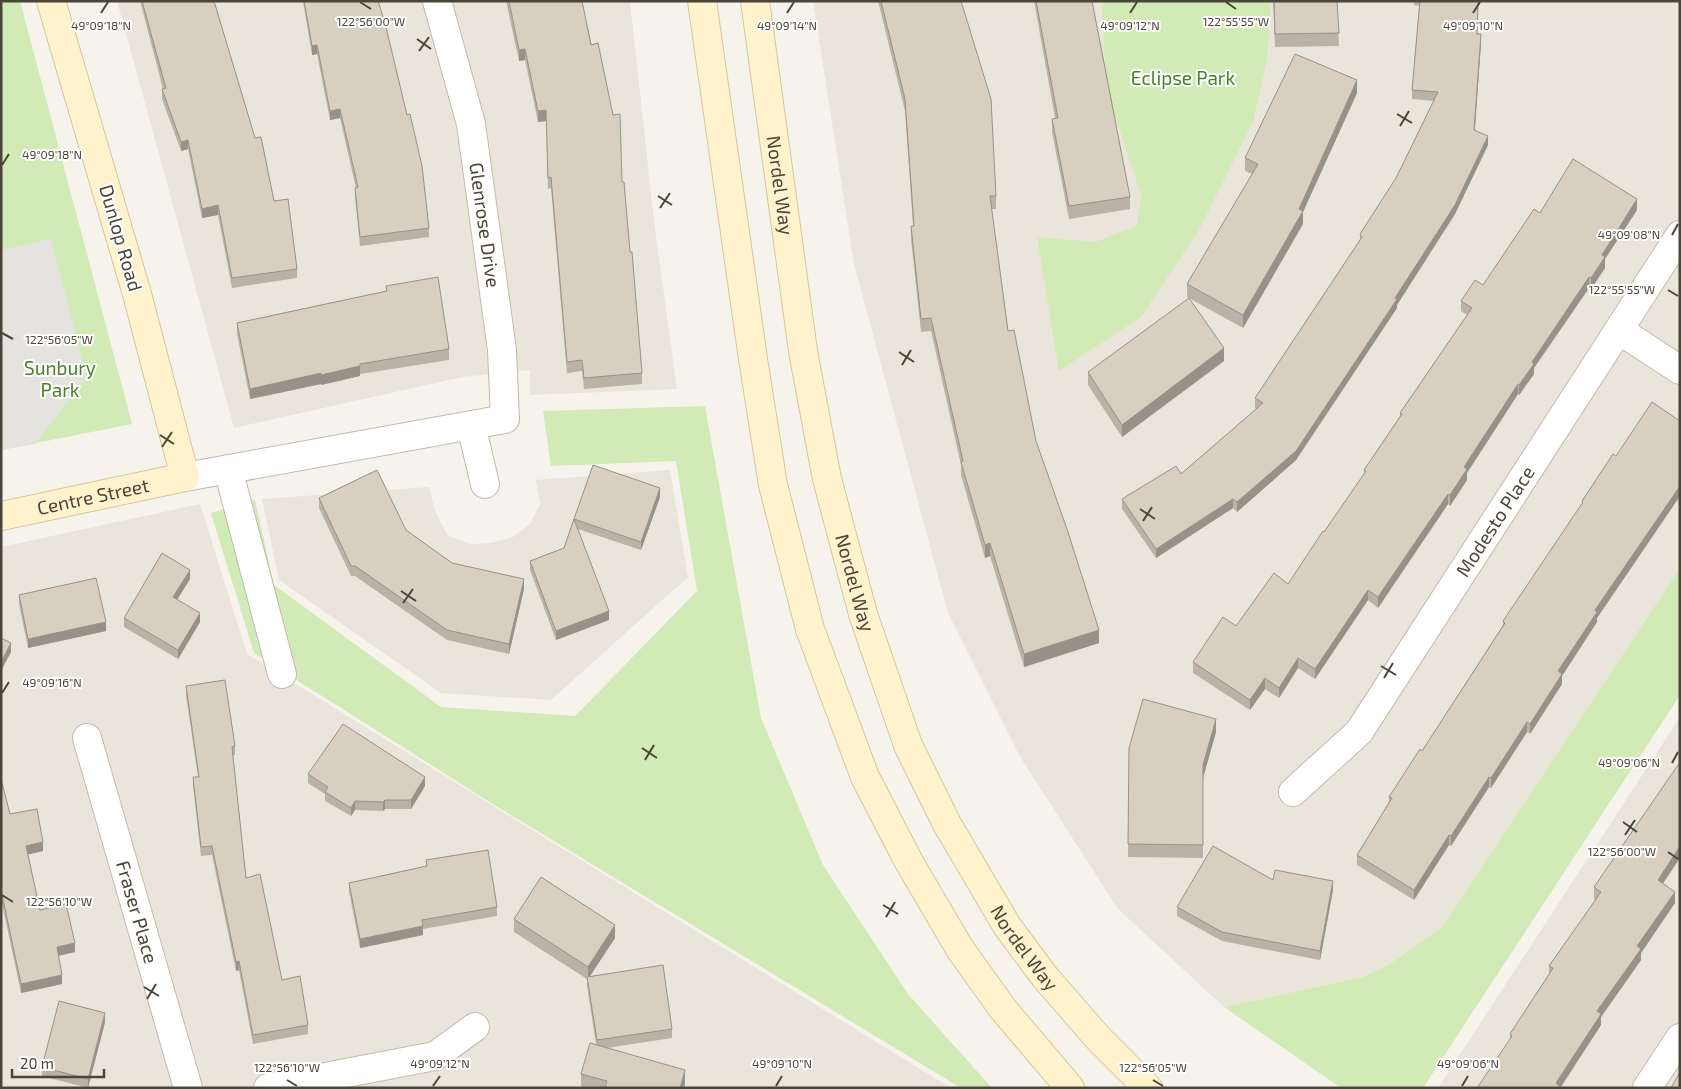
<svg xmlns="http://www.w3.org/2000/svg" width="1681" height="1089" viewBox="0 0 1681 1089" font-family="'Exo 2',sans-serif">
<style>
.residential{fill:#eae5da}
.green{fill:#d2eab5}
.parking{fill:#e5e3e0}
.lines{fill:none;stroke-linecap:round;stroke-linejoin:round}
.street-casing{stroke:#c2bbae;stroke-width:30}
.secondary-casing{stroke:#d6c79b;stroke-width:30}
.street{stroke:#fff;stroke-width:28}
.secondary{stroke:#fff3cd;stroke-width:28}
.wall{fill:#bab2a6}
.shaded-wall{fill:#979187}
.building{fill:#d8cfc1;stroke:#979187}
.ticks{fill:none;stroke:#4b4439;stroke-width:2}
.labels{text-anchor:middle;stroke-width:4;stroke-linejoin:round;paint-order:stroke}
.park-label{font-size:19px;fill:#4a7f2a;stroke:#fff}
.street-label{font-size:19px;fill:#4b4439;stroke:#fff}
.ticks-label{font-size:12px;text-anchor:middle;fill:#4b4439;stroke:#fff;stroke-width:4;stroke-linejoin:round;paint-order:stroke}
</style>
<rect width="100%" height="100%" fill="#f6f3ec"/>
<!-- residential -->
<g class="residential">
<path d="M 117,1 L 630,1 L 654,221 L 677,389 L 530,395 L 530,370 L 462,377 L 234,428 Z"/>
<path d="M 813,1 L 1680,1 L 1680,568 L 1442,927 L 1388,965 L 1363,977 L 1224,1007 L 1118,909 L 1019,755 L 948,613 L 854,264 Z"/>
<path d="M 670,470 L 688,577 L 551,700 L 441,693 L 279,580 L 262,499 L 429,487 L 435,511 L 448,536 L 471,544 L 491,543 L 513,537 L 530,524 L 540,504 L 536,480 Z"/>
<path d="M 200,504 L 247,654 L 951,1088 L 1,1088 L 1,547 Z"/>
<path d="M 1680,717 L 1680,1088 L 1438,1088 Z"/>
</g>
<!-- green -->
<g class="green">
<path d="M 1,1 L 20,1 L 132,424 L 1,450 Z"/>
<path d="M 1102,1 L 1271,1 L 1267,60 L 1253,122 L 1199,230 L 1141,317 L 1059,371 L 1037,237 L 1095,242 L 1137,226 L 1141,195 L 1106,89 Z"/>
<path d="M 705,406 L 761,718 L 823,865 L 908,994 L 992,1088 L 961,1088 L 496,806 L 254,653 L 211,513 L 255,500 L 274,585 L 441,707 L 575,716 L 697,591 L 676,461 L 551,466 L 543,411 Z"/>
<path d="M 1680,568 L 1680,695 L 1423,1088 L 1341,1088 L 1224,1007 L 1363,977 L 1388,965 L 1442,927 Z"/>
</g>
<!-- parking -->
<path class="parking" d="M 51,239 L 87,377 L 35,444 L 1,450 L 1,250 Z"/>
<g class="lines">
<defs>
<g id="street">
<path d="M 1619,330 L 1680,370"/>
<path d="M 471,425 L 485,484"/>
<path d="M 228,469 L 282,674"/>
<path d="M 185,477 L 505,419 L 502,350 L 471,124 L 437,1"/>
<path id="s1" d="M 87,738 L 188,1088"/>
<path id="s2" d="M 1293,792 L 1359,732 L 1680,235"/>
<path d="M 268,1088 L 435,1056 L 475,1027"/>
<path d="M 1647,1088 L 1680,1038"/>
</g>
<g id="secondary">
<path d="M 702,1 L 753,359 L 773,485 L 810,629 L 865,777 L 909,862 L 960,949 L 1003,1009 L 1070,1088"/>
<path id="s3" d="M 755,1 L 803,351 L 827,479 L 863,614 L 908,745 L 947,824 L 1007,926 L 1045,977 L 1098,1038 L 1148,1088"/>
<path id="s4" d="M 1,516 L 185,477 L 137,294 L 51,1"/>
</g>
</defs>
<!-- street casing -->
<use href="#street" class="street-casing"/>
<!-- secondary casing -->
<use href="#secondary" class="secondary-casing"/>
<!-- street -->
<use href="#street" class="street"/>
<!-- secondary -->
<use href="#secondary" class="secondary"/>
</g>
<!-- wall -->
<g class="wall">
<path d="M 140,1 L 214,1 L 274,201 L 297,269 L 297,278 L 232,288 L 218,215 L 202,218 L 188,149 L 181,151 L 162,99 L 162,89 L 163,89 Z"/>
<path d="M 303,1 L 378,1 L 429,228 L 429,237 L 360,246 L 355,197 L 355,188 L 356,188 L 340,118 L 330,120 L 317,54 L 312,55 Z"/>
<path d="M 506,1 L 582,1 L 622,182 L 642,373 L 642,384 L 584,389 L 582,371 L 567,373 L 551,188 L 548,189 L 546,121 L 538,122 L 525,60 L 519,61 Z"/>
<path d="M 878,1 L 961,1 L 996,196 L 996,209 L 991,209 L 1008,331 L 1036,441 L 1099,643 L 1024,667 L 990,556 L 985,558 L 961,475 L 961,465 L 931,331 L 921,332 L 911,239 L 911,226 L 913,226 L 905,111 Z"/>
<path d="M 1034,1 L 1092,1 L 1130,197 L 1130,209 L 1069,219 L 1052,132 L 1052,119 L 1055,118 Z"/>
<path d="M 1273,1 L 1337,1 L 1339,46 L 1275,47 Z"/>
<path d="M 1414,1 L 1479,1 L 1477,34 L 1481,43 L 1475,130 L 1488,145 L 1455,214 L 1397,305 L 1397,308 L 1296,460 L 1237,512 L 1233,508 L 1156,558 L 1122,509 L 1122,499 L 1181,474 L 1257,409 L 1255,408 L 1255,398 L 1360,240 L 1360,234 L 1396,178 L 1434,101 L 1412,99 L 1412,90 L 1419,6 L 1414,5 Z"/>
<path d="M 1357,93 L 1303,212 L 1303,224 L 1243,328 L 1187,297 L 1187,284 L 1252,174 L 1245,171 L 1245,158 Z"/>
<path d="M 1637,210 L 1605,259 L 1605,268 L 1591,289 L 1589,288 L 1534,368 L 1534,374 L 1519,395 L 1518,394 L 1467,473 L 1467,480 L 1450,506 L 1448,504 L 1378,608 L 1368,600 L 1315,679 L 1298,668 L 1279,698 L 1265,689 L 1250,710 L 1193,673 L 1193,662 L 1236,626 L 1288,584 L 1364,474 L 1364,470 L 1400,416 L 1400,413 L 1467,315 L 1461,311 L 1461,301 L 1483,285 L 1540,213 Z"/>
<path d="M 386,286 L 449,349 L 449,360 L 360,374 L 360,376 L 321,385 L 321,384 L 250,399 L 237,334 L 237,323 L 386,291 Z"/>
<path d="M 1224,361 L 1122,437 L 1088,385 L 1088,372 Z"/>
<path d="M 1680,421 L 1680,496 L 1597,618 L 1597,622 L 1562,676 L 1562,684 L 1530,734 L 1527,732 L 1491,788 L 1489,787 L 1451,846 L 1449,845 L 1414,900 L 1357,865 L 1357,855 L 1389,802 L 1389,797 L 1422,751 L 1503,625 L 1503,621 L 1582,504 L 1582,501 L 1616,456 Z"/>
<path d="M 660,497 L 641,550 L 578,529 L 609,620 L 556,640 L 530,570 L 530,561 L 564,548 L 574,519 Z"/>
<path d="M 319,498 L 406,530 L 452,563 L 524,589 L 509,654 L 447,640 L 355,576 L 351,576 L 319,508 Z"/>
<path d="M 190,579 L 177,600 L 200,622 L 178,659 L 124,627 L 124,618 Z"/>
<path d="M 19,595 L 106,631 L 28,648 L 19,604 Z"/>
<path d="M 186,686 L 235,746 L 235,755 L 232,756 L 246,878 L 282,980 L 308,1025 L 308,1034 L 253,1044 L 239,970 L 236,971 L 212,855 L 201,856 L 193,786 L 193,777 L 198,777 L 186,695 Z"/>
<path d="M 1216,732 L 1203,778 L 1203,858 L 1128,857 L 1129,748 Z"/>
<path d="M 308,774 L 425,786 L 411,809 L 385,809 L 383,811 L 355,810 L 351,816 L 325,801 L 325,794 L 308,783 Z"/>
<path d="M 1,779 L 10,814 L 43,851 L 28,854 L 40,910 L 75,952 L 58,956 L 62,984 L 21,993 L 1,899 Z"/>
<path d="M 426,860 L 497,907 L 497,916 L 423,929 L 423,935 L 360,948 L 349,891 L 349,883 L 426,866 Z"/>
<path d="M 1663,884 L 1675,903 L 1641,953 L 1641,960 L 1601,1017 L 1601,1025 L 1561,1087 L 1510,1040 L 1510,1034 L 1549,974 L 1549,966 L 1596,900 L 1594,899 L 1594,887 Z"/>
<path d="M 1333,890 L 1320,960 L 1222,941 L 1177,916 L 1177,907 Z"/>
<path d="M 514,919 L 615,938 L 590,976 L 672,1029 L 672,1038 L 607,1048 L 685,1083 L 684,1088 L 585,1088 L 581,1086 L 581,1074 L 596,1044 L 587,986 L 587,979 L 514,932 Z"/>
<path d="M 105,1022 L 88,1088 L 42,1076 L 42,1067 Z"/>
</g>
<!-- shaded-wall -->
<g class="shaded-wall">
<path d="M 1481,34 L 1481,43 L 1474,139 L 1474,130 Z"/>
<path d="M 317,45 L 317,54 L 312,55 L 312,46 Z"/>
<path d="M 525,49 L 525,60 L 519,61 L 519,50 Z"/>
<path d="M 1357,80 L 1357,93 L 1303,212 L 1303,224 L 1243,328 L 1243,315 L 1299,209 Z"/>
<path d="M 340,109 L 340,118 L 330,120 L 330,111 Z"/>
<path d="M 546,110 L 546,121 L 538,122 L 538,111 Z"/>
<path d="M 1488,136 L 1488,145 L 1455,214 L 1397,305 L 1397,308 L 1296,460 L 1237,512 L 1237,502 L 1395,298 Z"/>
<path d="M 188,140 L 188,149 L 181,151 L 181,142 Z"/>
<path d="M 1637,199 L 1637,210 L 1605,259 L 1605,268 L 1591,289 L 1591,278 L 1602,255 Z"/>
<path d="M 218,205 L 218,215 L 202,218 L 202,209 Z"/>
<path d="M 1589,277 L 1589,288 L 1534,368 L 1534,374 L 1519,395 L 1519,385 L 1532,362 Z"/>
<path d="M 1224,348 L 1224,361 L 1122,437 L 1122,425 Z"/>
<path d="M 360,366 L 360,376 L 321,385 L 321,375 Z"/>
<path d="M 321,373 L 321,384 L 250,399 L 250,389 Z"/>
<path d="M 1518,384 L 1518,394 L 1467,473 L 1467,480 L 1450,506 L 1450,495 L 1464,467 Z"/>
<path d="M 1680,486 L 1680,496 L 1597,618 L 1597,622 L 1562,676 L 1562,684 L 1530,734 L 1530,724 L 1558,671 L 1595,610 Z"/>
<path d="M 660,488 L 660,497 L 641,550 L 641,542 Z"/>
<path d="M 1448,494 L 1448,504 L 1378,608 L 1378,597 Z"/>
<path d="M 1233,499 L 1233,508 L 1156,558 L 1156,549 Z"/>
<path d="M 990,543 L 990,556 L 985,558 L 985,545 Z"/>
<path d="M 190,570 L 190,579 L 173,606 L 173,597 Z"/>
<path d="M 524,579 L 524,589 L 509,654 L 509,644 Z"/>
<path d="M 1368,590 L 1368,600 L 1315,679 L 1315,669 Z"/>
<path d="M 609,611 L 609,620 L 556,640 L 556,631 Z"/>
<path d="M 200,613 L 200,622 L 178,659 L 178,650 Z"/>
<path d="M 106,622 L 106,631 L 28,648 L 28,639 Z"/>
<path d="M 1099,630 L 1099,643 L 1024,667 L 1024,654 Z"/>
<path d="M 11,643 L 11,652 L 1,671 L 1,662 Z"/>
<path d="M 1298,658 L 1298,668 L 1279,698 L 1279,688 Z"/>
<path d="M 1265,678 L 1265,689 L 1250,710 L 1250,700 Z"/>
<path d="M 1216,719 L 1216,732 L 1203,778 L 1203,858 L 1203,765 Z"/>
<path d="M 1527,722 L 1527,732 L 1491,788 L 1491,778 Z"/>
<path d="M 425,777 L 425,786 L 411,809 L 411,800 Z"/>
<path d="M 1489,777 L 1489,787 L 1451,846 L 1451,836 Z"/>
<path d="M 385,800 L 385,809 L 383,811 L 383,802 Z"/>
<path d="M 355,801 L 355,810 L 351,816 L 351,808 Z"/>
<path d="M 1449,835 L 1449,845 L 1414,900 L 1414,890 Z"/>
<path d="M 43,842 L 43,851 L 26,855 L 26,846 Z"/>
<path d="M 1680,846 L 1680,858 L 1658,891 L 1658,880 Z"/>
<path d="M 1333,881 L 1333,890 L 1320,960 L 1320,951 Z"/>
<path d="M 1675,892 L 1675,903 L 1641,953 L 1641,960 L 1601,1017 L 1601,1025 L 1560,1088 L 1556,1083 L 1597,1011 L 1637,946 Z"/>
<path d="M 615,925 L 615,938 L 588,979 L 588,967 Z"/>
<path d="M 423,926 L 423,935 L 360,948 L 360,939 Z"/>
<path d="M 75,943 L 75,952 L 57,956 L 57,947 Z"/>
<path d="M 239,961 L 239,970 L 236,971 L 236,962 Z"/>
<path d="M 62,975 L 62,984 L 21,993 L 21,984 Z"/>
<path d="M 105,1013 L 105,1022 L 88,1088 L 88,1079 Z"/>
<path d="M 685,1070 L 685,1083 L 684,1088 L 680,1088 Z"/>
</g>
<!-- building -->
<g class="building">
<path d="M 142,1 L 214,1 L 255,138 L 261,137 L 274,201 L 288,199 L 297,269 L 232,278 L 218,205 L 202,209 L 188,140 L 181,142 L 162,89 L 166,88 Z"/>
<path d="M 304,1 L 378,1 L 385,23 L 407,115 L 410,114 L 422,166 L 429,228 L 360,237 L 355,188 L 358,187 L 340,109 L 330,111 L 317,45 L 312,46 Z"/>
<path d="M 509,1 L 582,1 L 591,45 L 598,43 L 613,115 L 620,114 L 622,182 L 624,182 L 630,252 L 632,252 L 642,373 L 584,378 L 582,360 L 567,362 L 551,177 L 548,178 L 546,110 L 538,111 L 525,49 L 519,50 Z"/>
<path d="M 881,1 L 961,1 L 991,99 L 996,196 L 990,196 L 1008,331 L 1014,330 L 1036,441 L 1068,532 L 1099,630 L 1024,654 L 990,543 L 985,545 L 961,462 L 963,461 L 931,318 L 921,319 L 911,226 L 914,226 L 905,99 Z"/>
<path d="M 1036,1 L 1092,1 L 1130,197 L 1069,206 L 1052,119 L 1058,118 Z"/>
<path d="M 1274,1 L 1337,1 L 1339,33 L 1275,34 Z"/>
<path d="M 1420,1 L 1478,1 L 1477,34 L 1481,34 L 1474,130 L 1488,136 L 1455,205 L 1395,298 L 1397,299 L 1296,451 L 1237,502 L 1233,499 L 1156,549 L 1122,499 L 1176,466 L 1181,474 L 1263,403 L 1255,398 L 1362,237 L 1360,234 L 1396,178 L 1438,92 L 1412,90 Z"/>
<path d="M 1295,54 L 1357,80 L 1299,209 L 1303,211 L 1243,315 L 1187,284 L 1258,164 L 1245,158 Z"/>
<path d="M 1573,159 L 1637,199 L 1602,255 L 1605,257 L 1591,278 L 1589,277 L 1532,362 L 1534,364 L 1519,385 L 1518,384 L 1464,467 L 1467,469 L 1450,495 L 1448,494 L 1378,597 L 1368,590 L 1315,669 L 1298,658 L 1279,688 L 1265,678 L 1250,700 L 1193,662 L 1223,617 L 1236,626 L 1274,573 L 1288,584 L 1323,531 L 1324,532 L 1366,471 L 1364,470 L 1402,414 L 1400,413 L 1472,308 L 1461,301 L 1475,280 L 1483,285 L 1534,209 L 1540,213 Z"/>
<path d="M 438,277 L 449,349 L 360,364 L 360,366 L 321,375 L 321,373 L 250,389 L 237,323 L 387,291 L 386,286 Z"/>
<path d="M 1189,298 L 1224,348 L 1122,425 L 1088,372 Z"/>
<path d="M 1652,402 L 1680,421 L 1680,486 L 1595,610 L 1597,612 L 1558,671 L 1562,674 L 1530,724 L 1527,722 L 1491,778 L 1489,777 L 1451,836 L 1449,835 L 1414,890 L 1357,855 L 1392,798 L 1389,797 L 1420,749 L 1422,751 L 1505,623 L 1503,621 L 1583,502 L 1582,501 L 1613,454 L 1616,456 Z"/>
<path d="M 593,465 L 660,488 L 641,542 L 574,519 Z"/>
<path d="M 377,470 L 406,530 L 452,563 L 524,579 L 509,644 L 447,630 L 355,566 L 351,566 L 319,498 Z"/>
<path d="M 574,519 L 609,611 L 556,631 L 530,561 L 564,548 Z"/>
<path d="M 162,553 L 190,570 L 173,597 L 200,613 L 178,650 L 124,618 Z"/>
<path d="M 96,578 L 106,622 L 28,639 L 19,595 Z"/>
<path d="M 1,638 L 11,643 L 1,662 Z"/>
<path d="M 225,680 L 235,746 L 232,747 L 246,878 L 260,874 L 282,980 L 300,976 L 308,1025 L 253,1035 L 239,961 L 236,962 L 212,846 L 201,847 L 193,777 L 199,777 L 186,686 Z"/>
<path d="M 1143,699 L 1216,719 L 1203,765 L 1203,845 L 1128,844 L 1129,748 Z"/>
<path d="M 343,724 L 425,777 L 411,800 L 385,800 L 383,802 L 355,801 L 351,808 L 325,792 L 328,787 L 308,774 Z"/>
<path d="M 1680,762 L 1680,846 L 1658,880 L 1675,892 L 1637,946 L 1641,949 L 1597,1011 L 1601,1014 L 1556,1083 L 1562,1088 L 1477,1088 L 1512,1036 L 1510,1034 L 1553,968 L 1549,966 L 1601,892 L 1594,887 Z"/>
<path d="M 1,779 L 10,814 L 37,809 L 43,842 L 26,846 L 40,910 L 66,904 L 75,943 L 57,947 L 62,975 L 21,984 L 1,890 Z"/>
<path d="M 1213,846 L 1273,880 L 1275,870 L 1333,881 L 1320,951 L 1222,932 L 1177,907 Z"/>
<path d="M 488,850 L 497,907 L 422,920 L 423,926 L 360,939 L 349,883 L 427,866 L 426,860 Z"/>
<path d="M 541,877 L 615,925 L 588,967 L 514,919 Z"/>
<path d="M 663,965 L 672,1029 L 597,1040 L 587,977 Z"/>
<path d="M 59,1001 L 105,1013 L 88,1079 L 42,1067 Z"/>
<path d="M 590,1043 L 685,1070 L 680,1088 L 605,1088 L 607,1081 L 581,1074 Z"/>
<path d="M 1680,1072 L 1680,1088 L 1671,1088 Z"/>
</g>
<!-- ticks -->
<path class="ticks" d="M 360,2 L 371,9M 1226,2 L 1236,9M 101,13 L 108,2M 787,13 L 794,2M 1130,13 L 1137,2M 1473,13 L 1480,2M 417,39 L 431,49M 419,51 L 429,37M 1397,114 L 1412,123M 1400,126 L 1409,111M 2,165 L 9,154M 658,196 L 672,205M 660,208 L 670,193M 1672,235 L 1678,224M 1668,290 L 1678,296M 2,333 L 13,339M 899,352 L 914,362M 902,365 L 911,350M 160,435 L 174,444M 162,447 L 172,432M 1140,509 L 1155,519M 1143,521 L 1152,507M 401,591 L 416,601M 403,603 L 413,589M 1381,666 L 1396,675M 1384,678 L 1393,663M 2,693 L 9,682M 642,748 L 657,758M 645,760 L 654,745M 1672,763 L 1678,752M 1623,822 L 1637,832M 1625,835 L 1635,820M 1668,852 L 1678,859M 2,895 L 13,902M 883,905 L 898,914M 886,917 L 895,902M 144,987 L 159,996M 147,999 L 156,984M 287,1080 L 297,1086M 1153,1080 L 1163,1086M 433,1086 L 440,1076M 776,1086 L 782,1076M 1462,1086 L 1468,1076"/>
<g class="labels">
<!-- park labels -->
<g class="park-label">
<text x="1183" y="85">Eclipse Park</text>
<text x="60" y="375">Sunbury<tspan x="60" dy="22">Park</tspan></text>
</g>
<!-- street labels -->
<g class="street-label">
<text dy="7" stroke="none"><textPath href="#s3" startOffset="186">Nordel Way</textPath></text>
<text transform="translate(485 225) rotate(82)" y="7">Glenrose Drive</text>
<text transform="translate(121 238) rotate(74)" y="7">Dunlop Road</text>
<text dy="7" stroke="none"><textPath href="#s4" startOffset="94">Centre Street</textPath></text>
<text dy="7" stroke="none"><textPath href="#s2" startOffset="340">Modesto Place</textPath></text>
<text dy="7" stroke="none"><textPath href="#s3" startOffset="591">Nordel Way</textPath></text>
<text dy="7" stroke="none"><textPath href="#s1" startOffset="181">Fraser Place</textPath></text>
<text dy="7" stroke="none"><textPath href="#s3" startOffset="996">Nordel Way</textPath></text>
</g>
</g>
<g class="ticks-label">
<text x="371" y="26">122°56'00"W</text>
<text x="1236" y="26">122°55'55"W</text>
<text x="101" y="30">49°09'18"N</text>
<text x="787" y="30">49°09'14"N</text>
<text x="1130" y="30">49°09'12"N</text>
<text x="1473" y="30">49°09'10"N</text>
<text x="52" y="159">49°09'18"N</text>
<text x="1629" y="239">49°09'08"N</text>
<text x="1622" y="294">122°55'55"W</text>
<text x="59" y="344">122°56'05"W</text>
<text x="52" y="687">49°09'16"N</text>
<text x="1629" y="767">49°09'06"N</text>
<text x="1622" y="856">122°56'00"W</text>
<text x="59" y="906">122°56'10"W</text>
<text x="440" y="1068">49°09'12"N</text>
<text x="782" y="1068">49°09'10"N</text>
<text x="1468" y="1068">49°09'06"N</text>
<text x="287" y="1072">122°56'10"W</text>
<text x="1153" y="1072">122°56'05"W</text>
</g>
<!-- border -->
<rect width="1681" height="1089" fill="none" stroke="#4b4439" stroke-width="5"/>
<!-- scale -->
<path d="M12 1069v8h92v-8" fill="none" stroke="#4b4439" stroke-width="2.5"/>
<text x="20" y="1069" font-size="15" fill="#4b4439" stroke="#ffffff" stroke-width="4" paint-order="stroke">20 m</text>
</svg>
